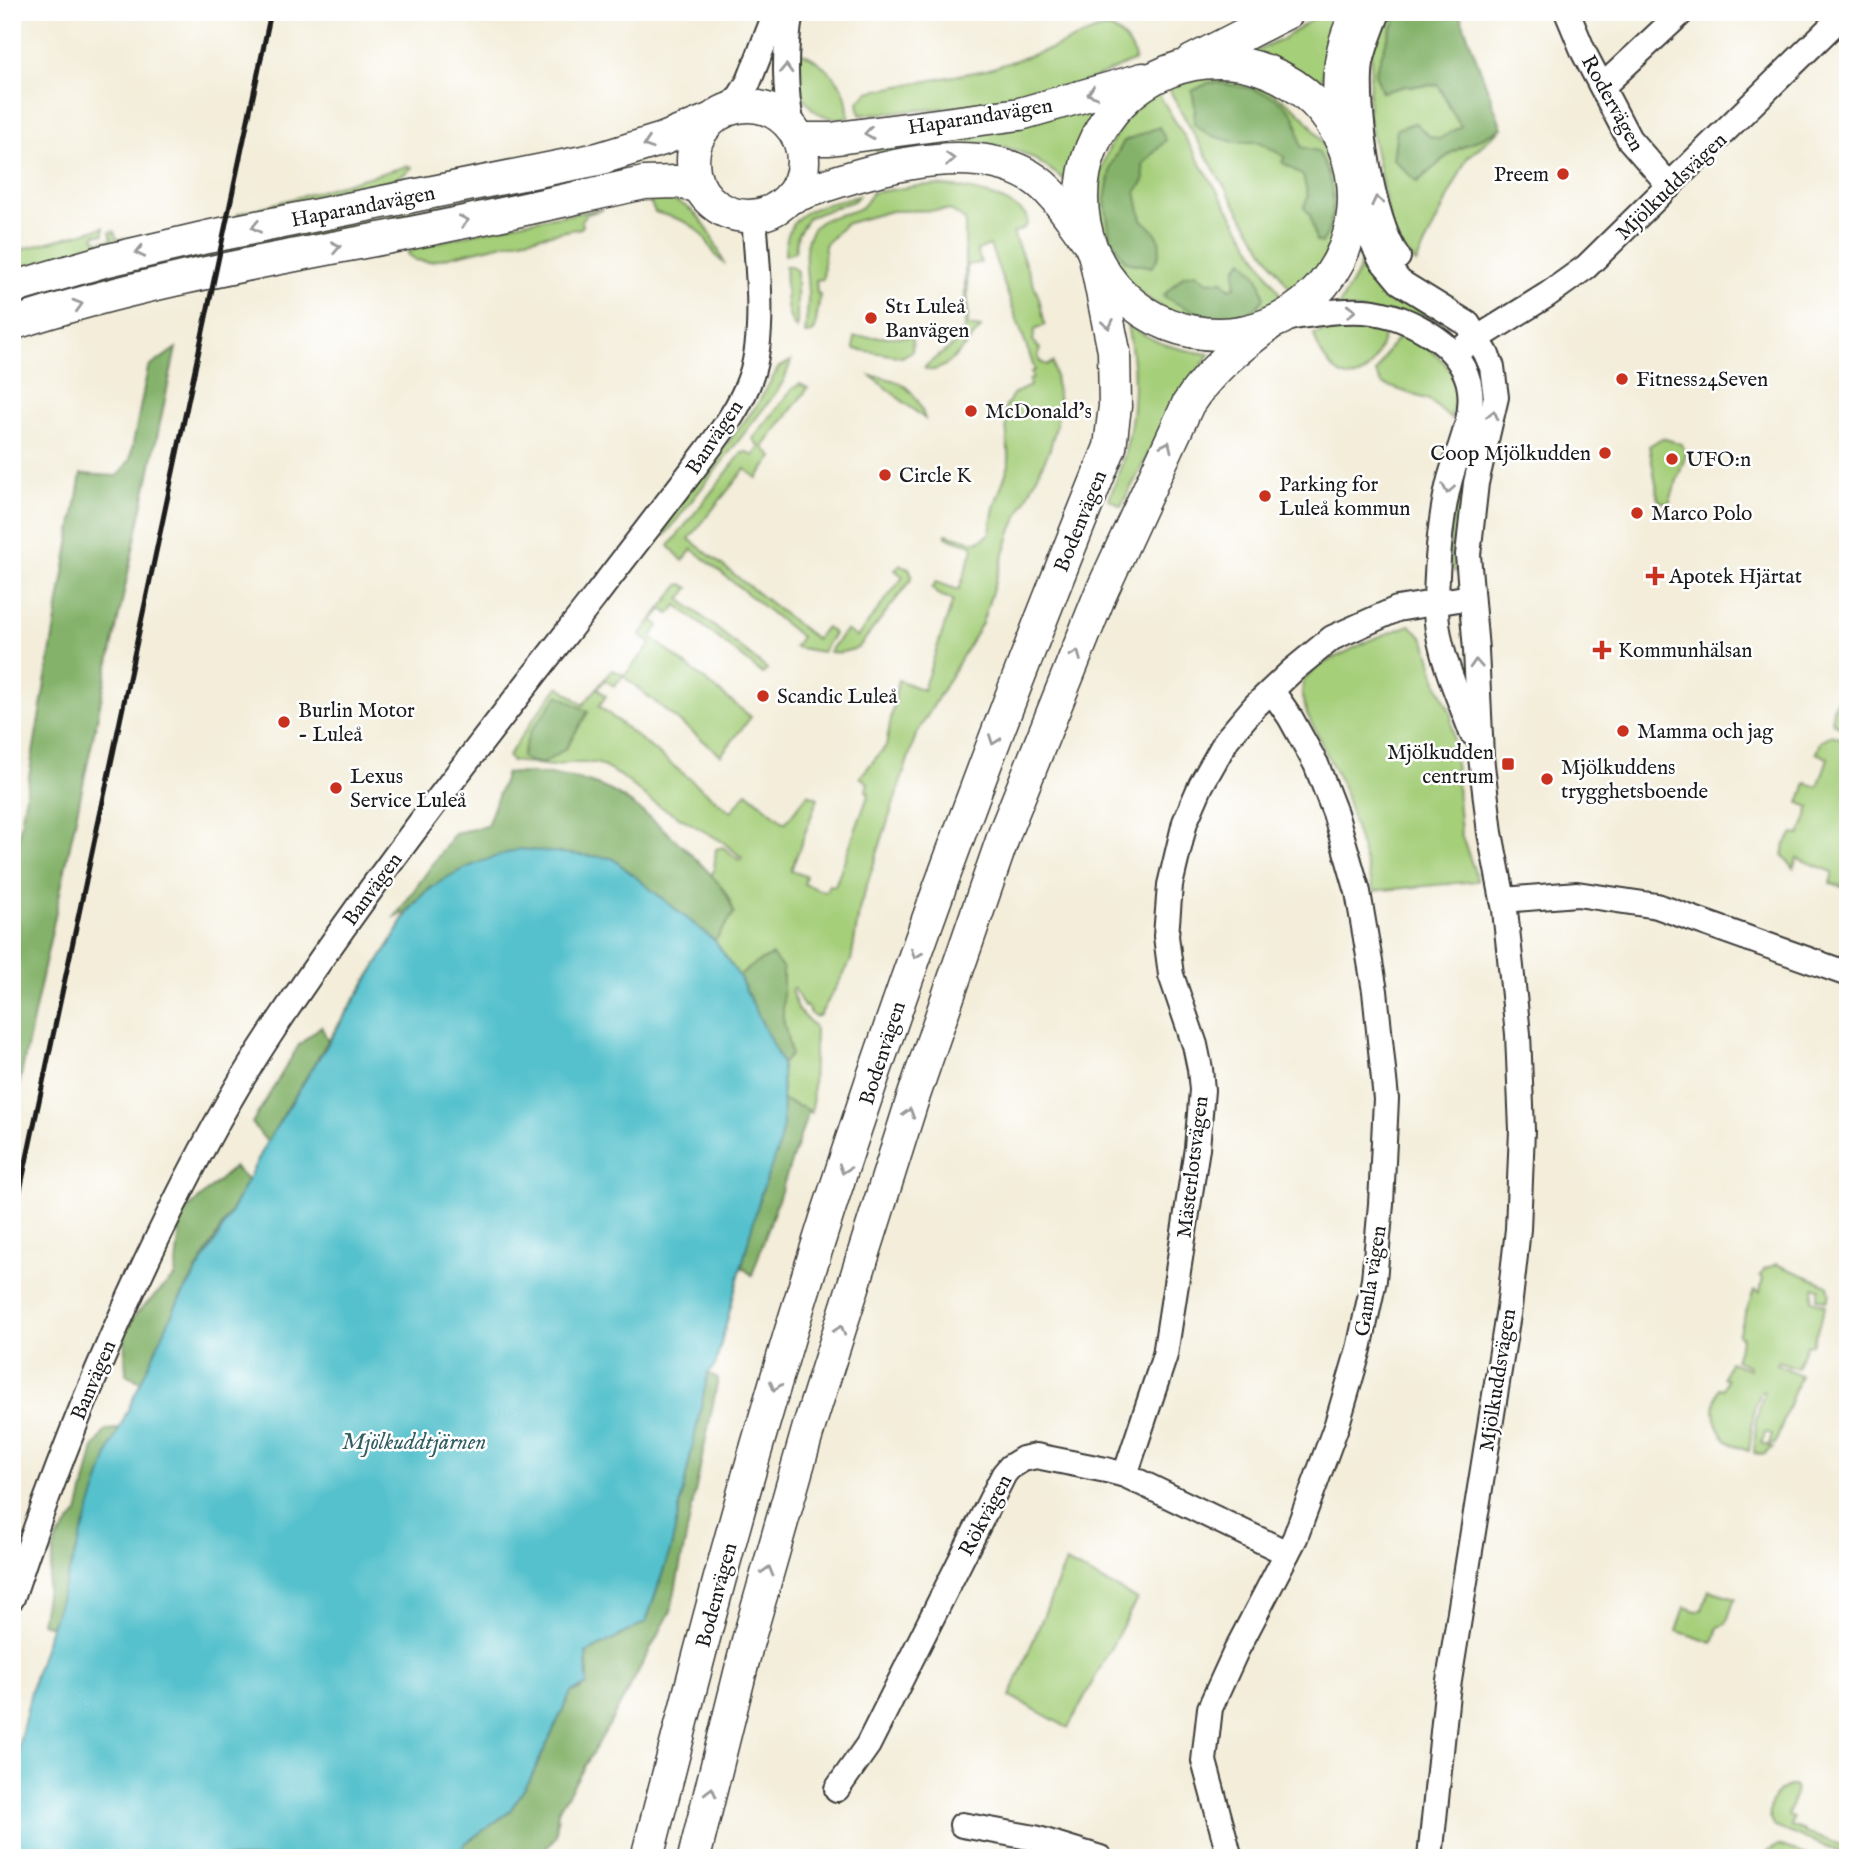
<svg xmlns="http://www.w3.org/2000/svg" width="1860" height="1870" viewBox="0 0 1860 1870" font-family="'IM FELL English',serif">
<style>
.green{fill:#a6cf7a;stroke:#61764b;stroke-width:2}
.forest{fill:#84b26a;stroke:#506743;stroke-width:2}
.water{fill:#54c1cc;stroke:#386e74;stroke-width:2}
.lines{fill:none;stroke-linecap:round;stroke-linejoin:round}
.minor-casing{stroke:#3c3b38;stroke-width:28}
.major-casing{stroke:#3c3b38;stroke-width:35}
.minor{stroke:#fff;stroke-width:24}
.major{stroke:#fff;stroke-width:32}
.rail{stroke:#1c1c1c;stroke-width:5}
.oneway{stroke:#999}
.poi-dot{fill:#c8321e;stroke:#fff;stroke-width:2.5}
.labels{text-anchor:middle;stroke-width:5;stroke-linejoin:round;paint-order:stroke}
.street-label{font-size:21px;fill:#1c1c1c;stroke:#fff}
.poi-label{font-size:21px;fill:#1c1c1c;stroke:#fff;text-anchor:start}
.water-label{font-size:23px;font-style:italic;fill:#325e62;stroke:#fff}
</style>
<rect width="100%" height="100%" fill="#fff"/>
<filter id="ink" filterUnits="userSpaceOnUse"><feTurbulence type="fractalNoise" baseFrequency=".0143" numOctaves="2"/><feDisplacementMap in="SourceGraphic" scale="14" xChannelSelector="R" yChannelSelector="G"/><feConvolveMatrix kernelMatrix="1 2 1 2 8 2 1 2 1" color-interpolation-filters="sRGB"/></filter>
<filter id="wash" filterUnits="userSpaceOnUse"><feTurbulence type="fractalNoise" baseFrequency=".00686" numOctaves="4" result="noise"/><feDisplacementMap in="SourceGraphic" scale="28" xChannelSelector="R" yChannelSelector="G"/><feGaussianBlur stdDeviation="1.57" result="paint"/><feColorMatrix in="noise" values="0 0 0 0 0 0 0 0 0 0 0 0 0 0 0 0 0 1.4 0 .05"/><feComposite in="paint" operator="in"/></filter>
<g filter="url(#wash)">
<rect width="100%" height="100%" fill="#f3edd9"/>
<!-- green -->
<g class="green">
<path d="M 1323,12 L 1341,12 L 1325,54 L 1321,92 L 1297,75 L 1248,55 L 1283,39 Z"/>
<path d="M 1386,12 L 1401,12 L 1391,29 L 1382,92 L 1406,86 L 1438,85 C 1447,99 1451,113 1461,126 L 1439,140 L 1429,136 L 1415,123 L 1398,129 L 1394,160 L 1417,182 L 1452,152 L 1502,128 L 1467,158 L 1416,263 L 1402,248 L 1391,228 L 1368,113 L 1372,49 Z"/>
<path d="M 1110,28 C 1122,34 1134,47 1135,60 C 1114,69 1092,80 1070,87 C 1003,108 929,108 860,115 L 858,102 L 868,92 L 986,70 L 1050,49 L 1097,30 Z"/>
<path d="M 798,52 C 816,56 838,77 845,94 C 847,101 848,110 849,117 C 825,122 805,110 799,85 C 796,75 798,62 798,52 Z"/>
<path d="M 1208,76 C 1323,80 1377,201 1305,290 L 1304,288 L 1295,296 C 1248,230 1207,159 1168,87 L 1186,80 Z"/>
<path d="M 1158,93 L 1278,291 L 1283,303 C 1277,306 1272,312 1266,315 C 1255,320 1236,322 1224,322 C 1126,326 1067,215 1117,133 C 1127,116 1141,102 1158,93 Z"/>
<path d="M 1098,107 C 1083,132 1075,155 1069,183 C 1053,172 1037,158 1018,151 C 973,134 923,147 877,155 L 876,149 Z"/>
<path d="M 407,166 L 412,167 C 396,190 270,213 236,221 L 238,214 Z"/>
<path d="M 623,169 L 623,172 L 229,258 L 231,248 C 361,219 493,199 623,169 Z"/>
<path d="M 923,185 C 958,185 998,192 1026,215 L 1028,223 L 1023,229 L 1013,233 L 1039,298 L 1045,325 L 1035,330 L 1033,341 L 1040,349 L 1038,355 L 1040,362 L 1047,365 L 1053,362 L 1059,403 L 1057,422 L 1050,449 L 1012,529 L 982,623 L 916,735 L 860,906 L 851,961 L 820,1015 L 817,1017 L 812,1015 L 806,1006 L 804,1007 L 794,988 L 791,990 L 799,1011 L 813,1025 L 815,1031 L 812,1113 L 784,1100 L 328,1041 L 399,929 L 406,912 L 709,881 L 714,870 L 716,849 L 723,847 L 739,860 L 742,858 L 723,842 L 651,801 L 621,776 L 597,763 L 569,763 L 552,766 L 511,761 L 508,756 L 536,715 L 559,686 L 583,705 L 612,670 L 625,675 L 651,644 L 640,635 L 679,585 L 682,584 L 689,588 L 680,599 L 767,669 L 763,674 L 677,605 L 669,614 L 662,609 L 653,620 L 659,626 L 651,637 L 751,717 L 721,755 L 623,676 L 614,686 L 605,680 L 598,689 L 606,696 L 599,706 L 731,812 L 747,792 L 785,823 L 808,794 L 818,798 L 791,871 L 806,876 L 804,884 L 825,892 L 829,885 L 835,886 L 869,793 L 866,791 L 868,783 L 860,777 L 886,746 L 898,680 L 923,690 L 953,600 L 937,594 L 932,588 L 936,582 L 959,590 L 973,549 L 972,545 L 946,537 L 946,534 L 976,542 L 985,538 L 990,532 L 994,507 L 1009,465 L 1005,408 L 1013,394 L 1030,386 L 1029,380 L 1033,379 L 1031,372 L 1035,370 L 990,245 L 977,250 L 981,263 L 967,265 L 968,326 L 981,328 C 968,341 942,380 924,368 C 937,353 957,350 965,327 L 965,220 L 952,211 L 947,210 L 891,211 L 845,224 L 825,245 L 823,279 L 816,280 L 817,293 L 820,294 L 815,330 L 812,333 L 805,334 C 806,322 808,309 808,296 C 808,277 801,249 811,232 C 824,208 864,221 871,193 Z"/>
<path d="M 858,196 L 854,201 L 809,217 L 798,234 L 795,252 L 785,255 C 785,207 821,207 858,196 Z"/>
<path d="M 657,198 C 695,198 712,233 724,263 C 714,257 711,246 704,237 C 690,220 674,218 655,212 L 649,200 Z"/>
<path d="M 602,209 L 602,210 L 587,214 L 581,221 L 583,226 L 581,228 L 521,240 L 428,262 L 415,260 L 408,254 L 408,252 L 418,247 L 523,222 Z"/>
<path d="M 104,227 L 104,234 L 96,234 L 94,237 L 98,241 L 112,240 L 110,232 L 114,231 L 117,239 L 133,238 L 12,274 L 12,252 Z"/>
<path d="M 1365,248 L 1383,281 L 1436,324 L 1338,307 L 1358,272 Z"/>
<path d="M 212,253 L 209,264 L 12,310 L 12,300 L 127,268 Z"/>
<path d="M 785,266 L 790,266 L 797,271 L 797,329 C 783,317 787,284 785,266 Z"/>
<path d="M 1364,323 L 1387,327 L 1387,328 C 1382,341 1378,358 1369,368 C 1345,396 1318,355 1314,334 L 1345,324 Z"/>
<path d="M 1127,325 C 1158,344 1173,349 1209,354 L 1151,450 L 1121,506 L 1109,499 C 1133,443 1141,384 1127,325 Z"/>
<path d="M 1402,334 C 1428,346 1459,365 1456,397 C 1455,404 1452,412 1451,419 L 1429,400 L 1382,384 L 1376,373 L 1389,348 Z"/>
<path d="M 854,337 L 913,337 L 912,351 L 902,357 L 854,349 Z"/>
<path d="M 791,361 L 784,380 L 778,390 L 665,535 L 665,528 L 669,518 L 757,405 L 779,367 Z"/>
<path d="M 871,376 C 901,378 917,390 925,419 Z"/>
<path d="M 800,384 L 808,388 L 763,447 L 773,457 L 757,478 L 745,469 L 689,539 L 816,639 L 826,627 L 834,634 L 822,652 L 794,647 L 801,637 L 692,549 L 683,561 L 669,546 L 742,453 L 747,452 L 753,456 L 760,447 L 753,439 L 792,389 Z"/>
<path d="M 1662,438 L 1682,444 L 1686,454 L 1669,504 L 1659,501 L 1649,446 Z"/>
<path d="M 1478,447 L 1457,570 L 1455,572 C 1442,560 1456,488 1462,470 C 1465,462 1472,454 1478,447 Z"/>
<path d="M 900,565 L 909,568 L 912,575 L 911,580 L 858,648 L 839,653 L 829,652 L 846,630 L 857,637 L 903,577 L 895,570 Z"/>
<path d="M 1410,625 L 1425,640 L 1438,685 L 1451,714 L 1461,834 L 1478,881 L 1374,891 L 1343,787 L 1307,714 L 1302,697 L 1303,681 L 1318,666 L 1370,640 Z"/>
<path d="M 1841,697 L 1848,698 L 1848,731 L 1833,723 C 1831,713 1833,702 1841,697 Z"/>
<path d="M 1831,735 L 1848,740 L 1848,876 L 1842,887 L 1830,883 L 1833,872 L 1797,858 L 1794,868 L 1783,856 L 1785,844 L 1793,834 L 1800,835 L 1810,807 L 1799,803 L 1806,783 L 1818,787 L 1828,758 L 1816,753 L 1820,742 Z"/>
<path d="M 1776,1264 L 1828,1285 L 1830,1294 L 1827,1301 L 1817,1298 L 1820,1289 L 1814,1287 L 1812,1300 L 1826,1305 L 1812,1344 L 1806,1345 L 1797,1368 L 1779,1361 L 1777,1364 L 1800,1375 L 1775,1444 L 1769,1444 L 1772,1434 L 1765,1432 L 1762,1443 L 1773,1448 L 1763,1455 L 1754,1453 L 1756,1420 L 1764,1392 L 1761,1391 L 1754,1410 L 1749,1451 C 1718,1443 1707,1418 1719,1388 L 1723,1389 L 1727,1380 L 1723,1378 L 1729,1362 L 1749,1369 L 1749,1366 L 1735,1360 L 1742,1338 L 1738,1335 L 1754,1290 L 1760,1292 L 1763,1278 L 1760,1276 L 1764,1269 Z"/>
<path d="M 1066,1562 L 1137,1599 L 1068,1728 L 1010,1696 Z"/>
<path d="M 1709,1590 L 1735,1598 L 1726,1624 L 1718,1627 L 1713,1643 L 1677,1631 L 1685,1607 L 1697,1611 L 1702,1610 Z"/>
<path d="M 1790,1786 L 1794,1786 L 1796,1790 L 1788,1816 L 1793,1818 L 1791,1826 L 1805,1831 L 1805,1833 L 1848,1847 L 1848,1855 L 1775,1827 C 1764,1812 1772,1790 1790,1786 Z"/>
<path d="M 1779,1845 L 1815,1858 L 1767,1858 L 1769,1851 Z"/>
</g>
<!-- forest -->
<g class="forest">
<path d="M 1401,12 L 1459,12 L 1502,128 L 1452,152 L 1417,182 L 1393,159 L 1397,129 L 1415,123 L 1429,136 L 1439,139 L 1461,126 C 1451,113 1447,99 1438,85 L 1406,86 L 1382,92 L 1375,73 L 1391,29 Z"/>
<path d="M 1210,82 C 1236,85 1277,90 1293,114 C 1298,121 1299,137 1301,147 L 1318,151 C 1334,179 1340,215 1322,243 L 1316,241 L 1310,215 L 1304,207 L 1308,197 L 1303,176 L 1282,162 L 1285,157 L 1259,142 L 1234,142 L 1209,135 L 1194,124 L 1195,107 L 1192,91 Z"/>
<path d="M 1159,127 L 1166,140 L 1143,164 L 1144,181 L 1136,192 L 1142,220 C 1161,233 1166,249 1152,267 L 1126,262 L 1110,238 L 1105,200 L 1111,165 L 1124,141 Z"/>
<path d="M 1243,260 C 1256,272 1261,279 1264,298 C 1240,333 1192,313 1163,296 L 1183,276 L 1196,273 L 1208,282 L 1223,281 L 1229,289 L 1235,287 L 1236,267 Z"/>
<path d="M 176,348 L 12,1118 L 12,875 L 81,474 L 118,476 L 130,459 L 148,368 Z"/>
<path d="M 559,695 L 588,712 L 566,748 L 543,764 L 528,761 L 521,757 L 530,732 Z"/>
<path d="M 506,773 C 540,773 580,775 611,791 C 642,807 701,860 723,889 C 728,895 731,905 734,913 L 715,941 L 612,858 L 430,887 L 406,912 L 394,918 L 455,833 L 487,826 Z"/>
<path d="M 772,955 L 783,969 L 783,1018 L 791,1055 L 782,1064 L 739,976 L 756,963 Z"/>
<path d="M 321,1026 L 328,1041 L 267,1142 L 252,1123 L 299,1045 Z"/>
<path d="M 783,1100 L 809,1110 L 752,1275 L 742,1267 C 748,1242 753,1216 762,1192 C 773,1157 783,1138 783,1100 Z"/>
<path d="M 234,1167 L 248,1181 L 176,1306 L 142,1383 L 126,1374 L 124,1332 L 132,1318 L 175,1276 L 181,1215 Z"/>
<path d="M 708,1373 L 718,1379 L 671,1611 L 612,1720 L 558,1811 L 556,1836 L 539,1858 L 461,1858 L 464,1844 L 509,1812 L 530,1780 L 571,1692 L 580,1690 L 588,1676 L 586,1653 L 646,1622 L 671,1548 Z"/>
<path d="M 120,1429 L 111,1446 L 53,1626 L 41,1623 L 56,1540 L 78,1513 L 94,1447 L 106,1430 Z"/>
</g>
<!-- water -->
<path class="water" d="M 520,849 L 612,858 L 715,941 L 739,976 L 782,1064 L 783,1127 L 777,1152 L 761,1193 L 715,1366 L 708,1373 L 671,1548 L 646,1622 L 586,1653 L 587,1685 L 571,1692 L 530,1780 L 509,1812 L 464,1844 L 461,1858 L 12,1858 L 12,1775 L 34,1678 L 111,1446 L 176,1306 L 219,1235 L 267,1142 L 399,929 C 420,881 472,863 520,849 Z"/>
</g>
<g filter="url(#ink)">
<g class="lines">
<defs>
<g id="minor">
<path d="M 791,12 C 784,51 784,88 792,126"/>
<path d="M 1378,12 C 1372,29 1364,46 1361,63 C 1355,107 1372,222 1398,257"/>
<path d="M 1567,12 L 1584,53 L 1629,139 L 1670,186"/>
<path d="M 1603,86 L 1682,12"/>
<path d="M 723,112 L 740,96 L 749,81 L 776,12"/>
<path d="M 1353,173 L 1362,220 L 1380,258 L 1400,282 L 1468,324 L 1486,353 L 1492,367 L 1496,397 L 1476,483 L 1468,555 L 1476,650 L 1481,757 L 1490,833 L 1505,910 L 1518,1034 L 1522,1130 L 1518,1229 L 1509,1308 L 1447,1693 L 1430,1858"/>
<path d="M 1283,319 C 1343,309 1383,301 1436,338 C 1452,349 1468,369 1470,390 C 1474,421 1456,454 1449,483 C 1440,519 1437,564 1436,600 C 1434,646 1457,691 1472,733"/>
<path d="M 1465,346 L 1547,295 L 1586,267 L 1846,12"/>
<path d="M 1503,900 L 1577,894 L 1657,906 L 1848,974"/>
<path d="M 1125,1475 L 1165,1355 L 1197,1148 L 1202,1090 L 1200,1069 L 1195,1045 L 1171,975 L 1166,936 L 1170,885 L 1185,822 L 1201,785 L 1227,739 L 1255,706 L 1293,670 L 1332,638 L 1397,609 L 1471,597"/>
<path d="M 12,1598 C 52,1476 100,1357 156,1241 C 191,1168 228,1097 273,1030 C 372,880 484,739 594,598 C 628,553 663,509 697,464 C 718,436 740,409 751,376 C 766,332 757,262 754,216"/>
<path d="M 837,1789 L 868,1745 L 1004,1474 L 1010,1467 L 1023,1459 L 1036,1456 L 1106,1470 L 1125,1475 L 1287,1553"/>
<path d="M 962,1825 L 1035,1838 L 1100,1858"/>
<path d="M 1230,1858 L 1204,1761 L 1210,1708 L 1236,1651 L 1295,1538 L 1337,1424 L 1359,1349 L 1374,1280 L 1381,1204 L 1386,1099 L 1375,991 L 1358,892 L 1335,813 L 1316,764 L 1290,717 L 1272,691"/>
</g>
<g id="major">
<path d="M 1192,61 L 1288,12"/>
<circle cx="1218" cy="198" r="136"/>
<circle cx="748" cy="161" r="55"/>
<path d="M 1345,138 C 1336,97 1336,49 1358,12"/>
<path d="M 799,139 L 830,139 L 1020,114 L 1143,79"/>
<path d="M 789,198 C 855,174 964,137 1030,176 C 1054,190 1070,218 1087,240"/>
<path d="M 12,288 L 104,261 L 207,237 L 598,159 L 663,139 L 712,119"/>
<path d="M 12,324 C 136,283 266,261 395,236 C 478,220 561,201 644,183 L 676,182 L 699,186"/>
<path d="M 647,1858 C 684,1713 721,1568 763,1425 C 859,1093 980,767 1110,447 L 1115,406 L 1114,351 L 1095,257"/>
<path d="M 694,1858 L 748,1641 L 810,1423 L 913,1098 L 1006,829 L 1100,595 L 1188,404 C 1210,370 1235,351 1266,327"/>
</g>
</defs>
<!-- minor casing -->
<use href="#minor" class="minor-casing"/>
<!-- major casing -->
<use href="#major" class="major-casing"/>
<!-- minor -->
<use href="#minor" class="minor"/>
<!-- major -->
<use href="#major" class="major"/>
<!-- rail -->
<path class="rail" d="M 12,1228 L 271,12"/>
</g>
<!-- one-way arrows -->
<defs><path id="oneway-chevron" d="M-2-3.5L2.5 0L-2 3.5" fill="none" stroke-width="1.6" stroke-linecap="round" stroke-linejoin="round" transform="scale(1.75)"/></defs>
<g class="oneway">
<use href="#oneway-chevron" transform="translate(786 69) rotate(-88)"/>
<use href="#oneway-chevron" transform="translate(1092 93) rotate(162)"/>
<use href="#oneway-chevron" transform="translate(869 133) rotate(172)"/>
<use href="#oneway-chevron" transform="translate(648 144) rotate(162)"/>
<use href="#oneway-chevron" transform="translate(950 159) rotate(-2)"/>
<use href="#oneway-chevron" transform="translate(1377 201) rotate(-103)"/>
<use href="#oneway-chevron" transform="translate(464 221) rotate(-12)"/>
<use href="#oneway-chevron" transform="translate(256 227) rotate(169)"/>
<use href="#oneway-chevron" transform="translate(336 247) rotate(-11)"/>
<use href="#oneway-chevron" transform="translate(140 252) rotate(167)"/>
<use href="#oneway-chevron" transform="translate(78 305) rotate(-16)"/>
<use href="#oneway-chevron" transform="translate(1351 311) rotate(-2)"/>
<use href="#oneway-chevron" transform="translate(1108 324) rotate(79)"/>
<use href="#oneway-chevron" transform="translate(1493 415) rotate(-77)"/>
<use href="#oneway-chevron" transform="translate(1167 446) rotate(-65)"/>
<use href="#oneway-chevron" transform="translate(1448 489) rotate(101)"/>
<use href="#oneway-chevron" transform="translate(1076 655) rotate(-68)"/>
<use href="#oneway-chevron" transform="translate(1476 664) rotate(-93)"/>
<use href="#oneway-chevron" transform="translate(994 740) rotate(110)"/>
<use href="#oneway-chevron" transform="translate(916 954) rotate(110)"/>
<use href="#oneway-chevron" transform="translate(909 1113) rotate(-73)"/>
<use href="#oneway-chevron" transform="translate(844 1169) rotate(108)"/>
<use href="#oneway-chevron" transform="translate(840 1330) rotate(-72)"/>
<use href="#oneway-chevron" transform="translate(775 1386) rotate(107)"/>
<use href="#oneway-chevron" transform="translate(768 1571) rotate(-74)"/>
<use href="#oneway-chevron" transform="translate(711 1792) rotate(-76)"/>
</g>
</g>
<!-- markers -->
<g class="poi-dot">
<circle cx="1563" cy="174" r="7"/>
<circle cx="871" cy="318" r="7"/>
<circle cx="1622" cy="379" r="7"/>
<circle cx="971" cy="411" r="7"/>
<circle cx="1605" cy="453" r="7"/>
<circle cx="1672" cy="459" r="7"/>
<circle cx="885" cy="475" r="7"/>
<circle cx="1265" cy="496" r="7"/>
<circle cx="1637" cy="513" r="7"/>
<path d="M1651.5 565.5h7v7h7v7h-7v7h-7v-7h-7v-7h7z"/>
<path d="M1598.5 639.5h7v7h7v7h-7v7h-7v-7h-7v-7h7z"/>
<circle cx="763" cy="696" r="7"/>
<circle cx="284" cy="722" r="7"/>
<circle cx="1623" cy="731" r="7"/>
<rect x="1501" y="757" width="14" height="14" rx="3.5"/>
<circle cx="1547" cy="779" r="7"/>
<circle cx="336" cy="788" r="7"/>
</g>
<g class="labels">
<!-- street labels -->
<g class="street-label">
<text transform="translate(1613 103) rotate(61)" y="7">Rodervägen</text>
<text transform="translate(980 116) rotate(-9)" y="7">Haparandavägen</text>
<text transform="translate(1671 186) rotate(-44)" y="7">Mjölkuddsvägen</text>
<text transform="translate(363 206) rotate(-11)" y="7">Haparandavägen</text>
<text transform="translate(714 437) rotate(-56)" y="7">Banvägen</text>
<text transform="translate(1080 521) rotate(-68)" y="7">Bodenvägen</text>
<text transform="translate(372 889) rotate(-54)" y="7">Banvägen</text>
<text transform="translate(882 1053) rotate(-72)" y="7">Bodenvägen</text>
<text transform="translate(1192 1167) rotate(-83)" y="7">Mästerlotsvägen</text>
<text transform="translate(1370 1281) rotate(-81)" y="7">Gamla vägen</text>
<text transform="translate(93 1380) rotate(-67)" y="7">Banvägen</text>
<text transform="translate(1497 1380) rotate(-81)" y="7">Mjölkuddsvägen</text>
<text transform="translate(985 1515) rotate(-62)" y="7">Rökvägen</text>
<text transform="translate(716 1595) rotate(-75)" y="7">Bodenvägen</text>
</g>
<!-- poi labels -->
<g class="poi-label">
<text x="1549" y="181" text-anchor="end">Preem</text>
<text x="885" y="313">St1 Luleå<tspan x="885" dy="24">Banvägen</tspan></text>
<text x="1636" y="386">Fitness24Seven</text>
<text x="985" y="418">McDonald's</text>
<text x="1591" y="460" text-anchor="end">Coop Mjölkudden</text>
<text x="1686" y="466">UFO:n</text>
<text x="899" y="482">Circle K</text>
<text x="1279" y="491">Parking for<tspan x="1279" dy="24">Luleå kommun</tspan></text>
<text x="1651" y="520">Marco Polo</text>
<text x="1669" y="583">Apotek Hjärtat</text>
<text x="1618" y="657">Kommunhälsan</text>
<text x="777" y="703">Scandic Luleå</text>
<text x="298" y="717">Burlin Motor<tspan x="298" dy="24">- Luleå</tspan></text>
<text x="1637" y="738">Mamma och jag</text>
<text x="1494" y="759" text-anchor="end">Mjölkudden<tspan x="1494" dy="24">centrum</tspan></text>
<text x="1561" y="774">Mjölkuddens<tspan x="1561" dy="24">trygghetsboende</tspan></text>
<text x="350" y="783">Lexus<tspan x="350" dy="24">Service Luleå</tspan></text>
</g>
<!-- water labels -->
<g class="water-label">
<text x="414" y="1449">Mjölkuddtjärnen</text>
</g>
</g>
<!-- margin -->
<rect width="1860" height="1870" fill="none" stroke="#fff" stroke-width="42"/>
</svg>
